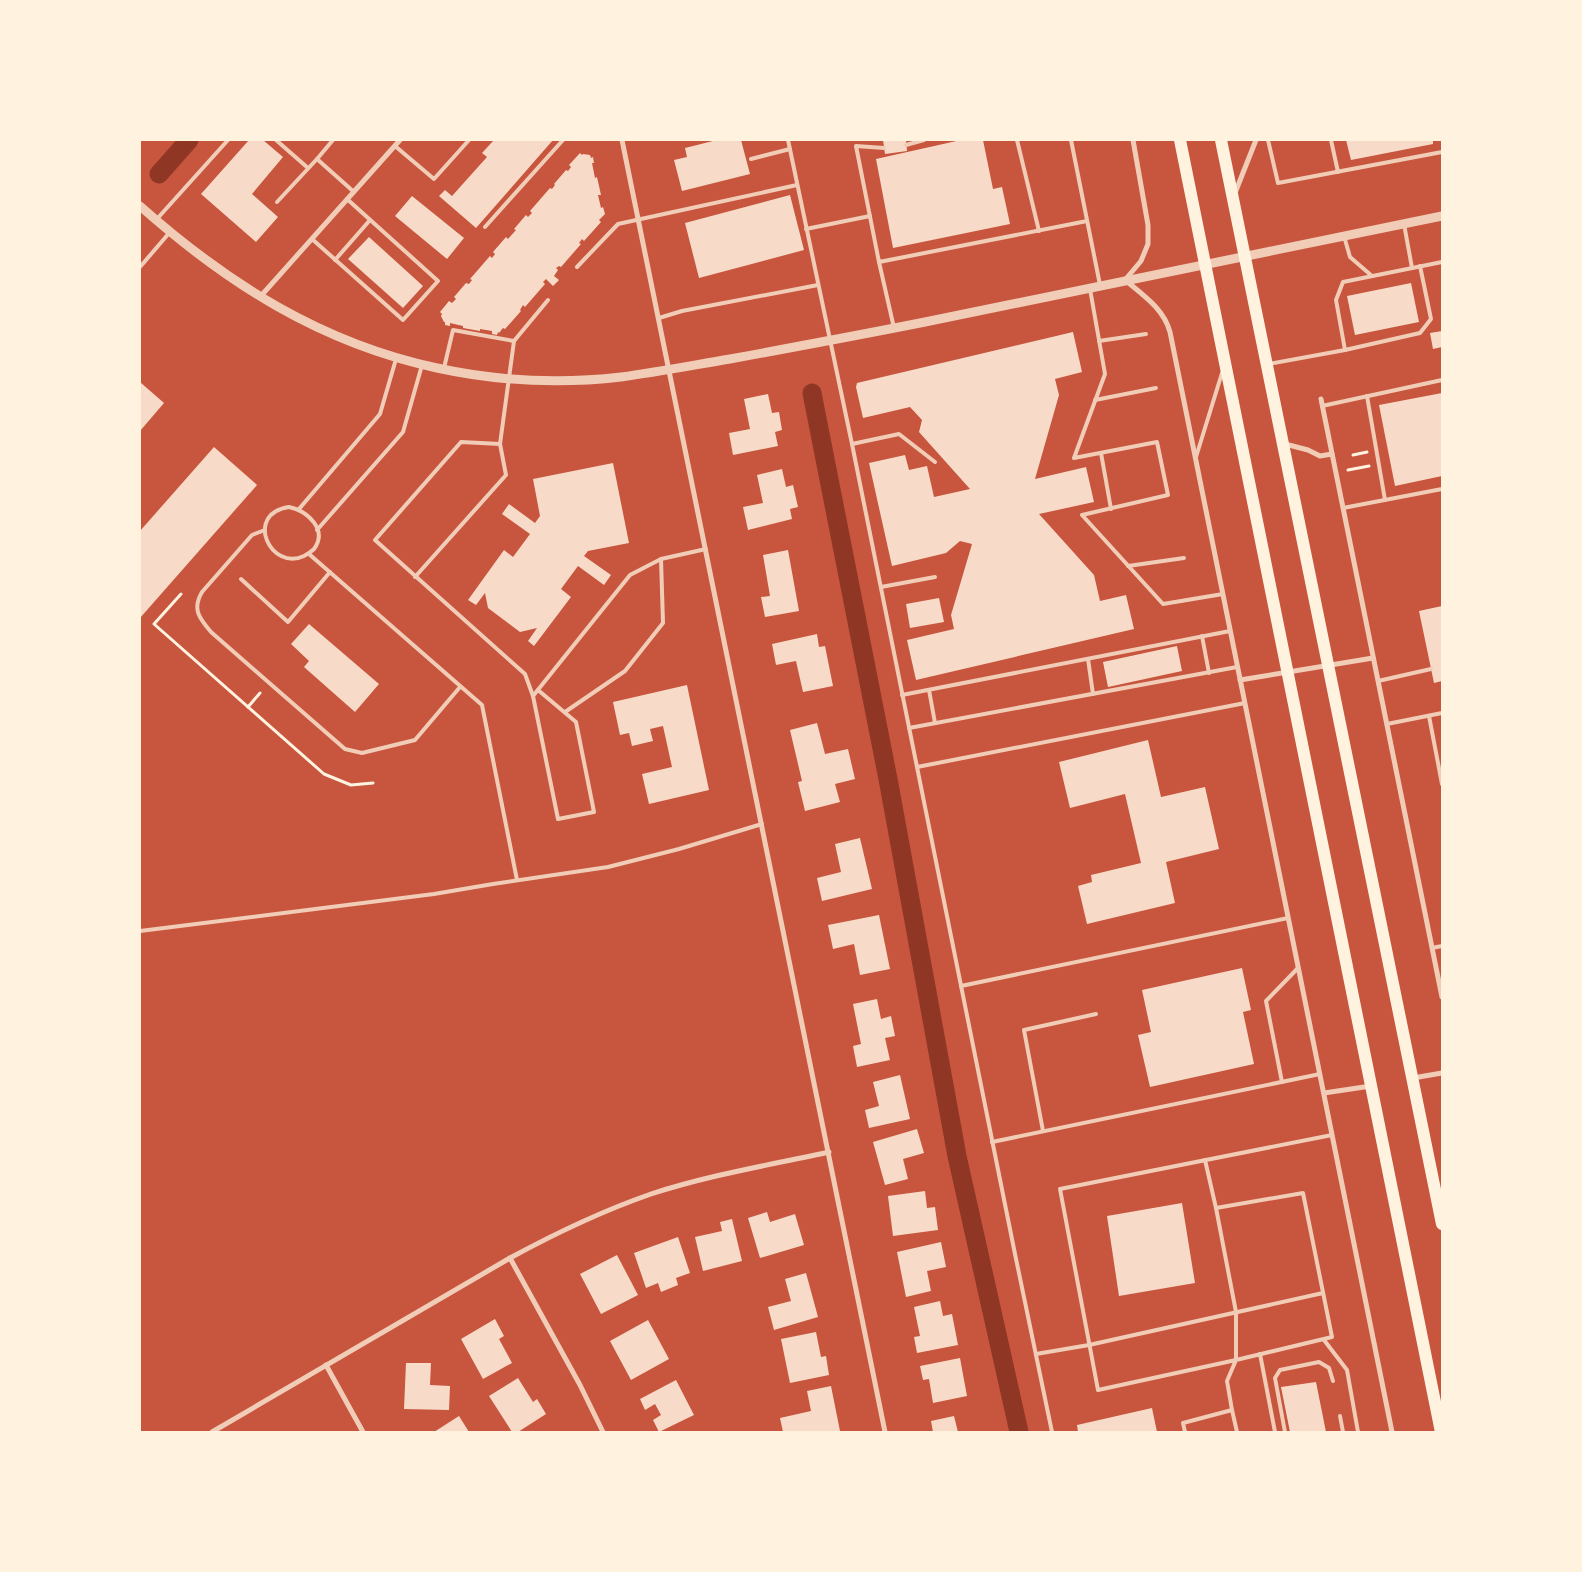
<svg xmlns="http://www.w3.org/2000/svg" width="1582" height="1572" viewBox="0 0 1582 1572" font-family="'Fira Sans',sans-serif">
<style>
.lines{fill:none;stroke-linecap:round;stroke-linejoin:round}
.canal{stroke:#8f3625;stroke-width:19}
.building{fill:#f7dbc8}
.path{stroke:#fff3e0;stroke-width:3}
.service{stroke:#f1ccb7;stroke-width:4}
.minor{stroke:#f1ccb7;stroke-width:5}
.tertiary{stroke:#f1ccb7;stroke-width:9}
.primary{stroke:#fff3e0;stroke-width:12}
</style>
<rect width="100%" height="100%" fill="#c8553d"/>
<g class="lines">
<!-- canal -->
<g class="canal">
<path d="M 159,174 L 189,140"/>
<path d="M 812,393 L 888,779 L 957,1156 L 1019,1432"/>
</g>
</g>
<!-- building -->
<g class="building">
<path d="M 249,140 L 263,140 L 283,157 L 252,194 L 278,217 L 256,242 L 201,194 Z"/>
<path d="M 494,140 L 553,140 L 476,228 L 439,196 L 445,190 L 452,196 L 487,157 L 482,153 Z"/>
<path d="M 717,140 L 741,140 L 750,174 L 682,191 L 674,160 L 687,157 L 685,148 Z"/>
<path d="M 883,140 L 906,140 L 907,151 L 885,154 Z"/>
<path d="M 961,140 L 983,140 L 993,189 L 1002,187 L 1010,224 L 893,248 L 876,159 Z"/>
<path d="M 1346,140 L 1433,140 L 1433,144 L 1351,160 Z"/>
<path d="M 580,153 L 582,155 L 583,154 L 590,155 L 591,158 L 593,157 L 594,163 L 592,163 L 595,178 L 597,177 L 601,195 L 598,195 L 601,208 L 603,207 L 605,214 L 599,220 L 601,222 L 584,241 L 582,239 L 579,243 L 581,244 L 561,267 L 559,266 L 556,268 L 558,270 L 554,276 L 559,280 L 553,286 L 546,279 L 543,282 L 545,284 L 525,307 L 523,305 L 520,310 L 521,311 L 505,329 L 503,328 L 499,333 L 498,332 L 497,335 L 492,334 L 492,331 L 480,329 L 480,331 L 463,328 L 463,326 L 450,323 L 450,326 L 445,325 L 445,322 L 444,322 L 441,316 L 442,314 L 440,312 L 449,301 L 452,303 L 456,299 L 454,297 L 466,283 L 469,284 L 472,280 L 470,279 L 490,256 L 492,258 L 495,254 L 493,252 L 506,237 L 508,239 L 516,230 L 514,229 L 526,215 L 528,217 L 532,213 L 530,211 L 550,188 L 552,189 L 555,185 L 554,184 L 566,170 L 568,171 L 571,167 L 569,165 Z"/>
<path d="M 790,195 L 804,250 L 699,278 L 685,223 Z"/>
<path d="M 412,196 L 464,238 L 447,259 L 395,216 Z"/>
<path d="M 369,237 L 423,286 L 403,308 L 348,259 Z"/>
<path d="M 1411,283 L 1419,322 L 1355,335 L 1347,296 Z"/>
<path d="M 1442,331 L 1442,347 L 1433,349 L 1430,333 Z"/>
<path d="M 1073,332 L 1082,372 L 1055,379 L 1059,395 L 1035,479 L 1086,467 L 1094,502 L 1039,514 L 1094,575 L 1100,601 L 1126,595 L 1134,629 L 916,680 L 907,640 L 954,629 L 951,615 L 972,544 L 960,541 L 946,553 L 892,566 L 869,463 L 905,455 L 909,470 L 927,466 L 934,497 L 970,489 L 919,432 L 922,420 L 910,407 L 863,418 L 856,387 L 857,383 Z"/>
<path d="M 140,382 L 164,403 L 140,431 Z"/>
<path d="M 1442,393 L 1442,476 L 1395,486 L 1379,405 Z"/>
<path d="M 768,394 L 772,413 L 779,412 L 782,430 L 775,432 L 778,446 L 733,455 L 729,433 L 750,429 L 744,399 Z"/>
<path d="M 214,447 L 257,485 L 140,618 L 140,531 Z"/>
<path d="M 613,463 L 629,543 L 588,551 L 584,556 L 611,575 L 604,585 L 578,566 L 561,589 L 571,597 L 534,646 L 528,641 L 537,628 L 520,632 L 488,608 L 485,593 L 476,605 L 468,600 L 504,550 L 513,557 L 530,534 L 502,514 L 509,504 L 535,523 L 540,516 L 533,479 Z"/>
<path d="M 782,469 L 786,487 L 793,485 L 798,507 L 790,509 L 792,519 L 748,530 L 743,507 L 763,503 L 757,475 Z"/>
<path d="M 788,550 L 799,611 L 765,617 L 761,597 L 770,596 L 763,555 Z"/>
<path d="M 939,598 L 944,622 L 910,628 L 906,604 Z"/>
<path d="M 1442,606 L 1442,681 L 1434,683 L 1419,611 Z"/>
<path d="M 309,624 L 379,684 L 355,712 L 304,667 L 309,661 L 291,644 Z"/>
<path d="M 817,634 L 819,647 L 825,646 L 833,686 L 803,692 L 796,661 L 776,665 L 772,644 Z"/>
<path d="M 1177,646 L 1182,671 L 1108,687 L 1103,662 Z"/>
<path d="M 687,685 L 709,790 L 649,804 L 642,774 L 672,767 L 663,726 L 650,729 L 653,741 L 632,746 L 629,733 L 620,735 L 613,702 Z"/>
<path d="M 817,723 L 825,754 L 848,749 L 855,779 L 835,784 L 840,802 L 805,811 L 798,782 L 802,781 L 790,730 Z"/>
<path d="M 1148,740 L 1161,797 L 1205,787 L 1219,849 L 1166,862 L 1175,903 L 1087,924 L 1078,886 L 1092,882 L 1091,875 L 1141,863 L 1125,794 L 1070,808 L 1059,762 Z"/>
<path d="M 860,838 L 872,889 L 822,901 L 817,878 L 841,872 L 835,844 Z"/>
<path d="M 879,915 L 890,969 L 860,975 L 854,944 L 833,949 L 828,925 Z"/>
<path d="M 1242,968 L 1251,1010 L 1243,1012 L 1254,1064 L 1150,1087 L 1138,1035 L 1151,1032 L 1142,990 Z"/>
<path d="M 877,999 L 881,1019 L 891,1016 L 895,1036 L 885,1038 L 890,1060 L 857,1067 L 853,1046 L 861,1044 L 853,1004 Z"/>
<path d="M 900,1075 L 910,1119 L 869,1128 L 865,1110 L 879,1106 L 873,1082 Z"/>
<path d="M 917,1129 L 924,1153 L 903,1159 L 908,1179 L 885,1185 L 873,1142 Z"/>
<path d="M 925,1191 L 927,1208 L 935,1207 L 938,1230 L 893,1236 L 888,1196 Z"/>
<path d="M 1182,1203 L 1195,1283 L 1119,1296 L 1107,1216 Z"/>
<path d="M 767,1212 L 770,1222 L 795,1214 L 804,1245 L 760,1258 L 748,1218 Z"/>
<path d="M 732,1219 L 742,1261 L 703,1271 L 695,1237 L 722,1231 L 720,1222 Z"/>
<path d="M 678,1237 L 690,1273 L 676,1278 L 678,1285 L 661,1292 L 658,1283 L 646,1288 L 634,1253 Z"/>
<path d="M 941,1242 L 946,1267 L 927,1271 L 931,1291 L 906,1297 L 897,1252 Z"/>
<path d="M 617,1255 L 638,1295 L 601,1314 L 580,1274 Z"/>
<path d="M 806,1273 L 818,1317 L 774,1330 L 768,1307 L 791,1301 L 785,1279 Z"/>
<path d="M 940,1301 L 943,1316 L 952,1314 L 958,1345 L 917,1353 L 914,1337 L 920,1336 L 914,1307 Z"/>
<path d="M 495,1319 L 504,1336 L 499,1339 L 512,1363 L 483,1379 L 461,1339 Z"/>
<path d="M 648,1320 L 669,1359 L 631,1380 L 610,1341 Z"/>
<path d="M 816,1332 L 821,1357 L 826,1356 L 829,1375 L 790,1383 L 781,1339 Z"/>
<path d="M 960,1358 L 967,1396 L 933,1403 L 929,1379 L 923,1380 L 920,1366 Z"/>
<path d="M 406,1363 L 431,1363 L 430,1385 L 450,1386 L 449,1410 L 404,1409 Z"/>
<path d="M 518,1378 L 533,1402 L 537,1399 L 546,1414 L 518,1432 L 512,1432 L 489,1396 Z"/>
<path d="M 676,1380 L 694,1415 L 659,1432 L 653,1420 L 661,1415 L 655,1404 L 645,1410 L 640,1399 Z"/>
<path d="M 1316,1382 L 1326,1432 L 1290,1432 L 1281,1387 Z"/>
<path d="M 831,1386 L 840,1431 L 783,1432 L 780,1418 L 811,1411 L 807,1391 Z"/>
<path d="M 1152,1408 L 1157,1432 L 1078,1432 L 1077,1425 Z"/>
<path d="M 459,1416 L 469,1432 L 434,1432 Z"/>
<path d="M 954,1416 L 958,1432 L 933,1432 L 931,1421 Z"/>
</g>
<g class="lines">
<!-- path -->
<g class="path">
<path d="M 1353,455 L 1367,452"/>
<path d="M 1348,470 L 1369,466"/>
<path d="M 181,594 L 154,624 L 324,774 L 351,785 L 373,783"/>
<path d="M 248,707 L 260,693"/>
</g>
<!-- service -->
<g class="service">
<path d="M 276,140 L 308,168"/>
<path d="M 788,140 L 852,444 L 1015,1254 L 1052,1432"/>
<path d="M 1017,140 L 1039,231"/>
<path d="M 1071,140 L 1100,285"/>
<path d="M 1268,140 L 1278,183 L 1442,152"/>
<path d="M 1331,140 L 1338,172"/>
<path d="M 906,145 L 924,140"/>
<path d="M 395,146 L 434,179 L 469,140"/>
<path d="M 884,148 L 856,146 L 879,262 L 1087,221"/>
<path d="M 317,159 L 333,140"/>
<path d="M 751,159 L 790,149"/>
<path d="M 277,202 L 317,159 L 354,192"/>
<path d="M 156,220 L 228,140"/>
<path d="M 1404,224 L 1412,268"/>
<path d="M 485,227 L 563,140"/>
<path d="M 806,229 L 870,216"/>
<path d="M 1344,236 L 1350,257 L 1372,276"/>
<path d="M 312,239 L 403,320 L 438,281 L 347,199"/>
<path d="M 335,260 L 370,220"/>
<path d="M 879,262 L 894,328"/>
<path d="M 140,267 L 170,232"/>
<path d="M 577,267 L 618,224 L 797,185"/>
<path d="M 1090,289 L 1105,374 L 1074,458 L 1157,442 L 1168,495 L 1082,515 L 1163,604 L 1223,594"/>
<path d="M 659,318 L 682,311 L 818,285"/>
<path d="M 1099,341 L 1146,334"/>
<path d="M 1345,350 L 1420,333 L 1431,319 L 1420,266"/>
<path d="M 1269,364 L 1345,350 L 1336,300 L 1343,282 L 1442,262"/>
<path d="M 444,368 L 453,330 L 514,341"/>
<path d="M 1367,396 L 1385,500"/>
<path d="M 1095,400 L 1156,388"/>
<path d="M 1322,406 L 1442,380"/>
<path d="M 500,444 L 461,442 L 375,540 L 525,674 L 533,696 L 558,819 L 594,812 L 576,722 L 538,690"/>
<path d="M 852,444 L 899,434 L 935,462"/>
<path d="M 1101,453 L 1111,509"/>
<path d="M 1196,457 L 1222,373"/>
<path d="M 289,507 C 308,511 328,530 314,549 C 311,552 308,554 304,556 C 271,572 243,514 289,507 Z"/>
<path d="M 1343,508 L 1442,489"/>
<path d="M 299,509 L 380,414 L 396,359"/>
<path d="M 265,530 L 252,535 L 202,592 C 192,609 199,618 211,632 L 345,749 L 362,753 L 415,740 L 460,687"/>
<path d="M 317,530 L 403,432 L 422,365"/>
<path d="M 309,554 L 482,705 L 517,880"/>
<path d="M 1128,566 L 1184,558"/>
<path d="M 415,577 L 506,475 L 500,444 L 514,341 L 548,300"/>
<path d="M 241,579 L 288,622 L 330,572"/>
<path d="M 881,587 L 935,577"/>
<path d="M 1202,636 L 1209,673"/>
<path d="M 1088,659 L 1093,694"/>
<path d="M 1378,681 L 1431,669"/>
<path d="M 929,690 L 935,723"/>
<path d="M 902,695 L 1230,631"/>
<path d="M 533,696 L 630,575 L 661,559 L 706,549"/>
<path d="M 565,712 L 625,671 L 663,623 L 661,559"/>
<path d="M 1429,716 L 1442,784"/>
<path d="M 1387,724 L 1442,713"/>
<path d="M 909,728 L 1237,667"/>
<path d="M 917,767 L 1245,703"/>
<path d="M 140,931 L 434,894 L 493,884 L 608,867 L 679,849 L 762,824"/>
<path d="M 1432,948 L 1442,946"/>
<path d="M 961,986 L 1288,918"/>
<path d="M 1282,1082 L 1266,1001 L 1298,968"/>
<path d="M 1043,1131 L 1024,1030 L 1096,1014"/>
<path d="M 992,1142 L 1320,1074"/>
<path d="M 1205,1160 L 1216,1208"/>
<path d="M 1324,1340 L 1347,1370 L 1358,1432"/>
<path d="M 1036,1354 L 1089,1345 L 1323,1293"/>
<path d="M 1260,1354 L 1275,1432"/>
<path d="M 1232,1410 L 1227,1381 L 1236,1360 L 1332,1337 L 1303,1193 L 1216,1208 L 1236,1312 L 1236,1360 L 1098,1390 L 1060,1189 L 1332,1135"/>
<path d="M 1340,1416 L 1343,1432"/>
<path d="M 1185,1432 L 1183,1423 L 1232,1410 L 1237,1432"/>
<path d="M 1285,1432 L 1275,1378 L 1280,1370 L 1319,1362 L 1329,1368 L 1333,1381"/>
</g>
<!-- minor -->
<g class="minor">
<path d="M 622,140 L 885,1432"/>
<path d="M 1133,140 L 1148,225 L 1148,244 L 1141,261 L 1125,280 C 1143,295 1164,309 1170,332 L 1392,1432"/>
<path d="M 1235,193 L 1256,140"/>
<path d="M 260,297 L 400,140"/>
<path d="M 1321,399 L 1442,997"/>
<path d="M 1285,444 L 1308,450 L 1320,456 L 1332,454"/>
<path d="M 1240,680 L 1373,658"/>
<path d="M 1413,1078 L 1442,1073"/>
<path d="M 1324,1093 L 1371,1086"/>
<path d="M 510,1258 L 580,1385 L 603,1432"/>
<path d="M 326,1365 L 363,1432"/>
<path d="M 212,1432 L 510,1258 C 556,1233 602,1211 651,1194 C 709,1175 770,1165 829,1152"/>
</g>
<!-- tertiary -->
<path class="tertiary" d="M 140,206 C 228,284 321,343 437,368 C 497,381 561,384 621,377 C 658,372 694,365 730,359 C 795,347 860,335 925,322 C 1097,287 1269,251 1442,216"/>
<!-- primary -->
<g class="primary">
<path d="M 1180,140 L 1441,1432"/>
<path d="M 1221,140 L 1442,1224"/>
</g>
</g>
<!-- border -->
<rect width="1582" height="1572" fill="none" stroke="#fff3e0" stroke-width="282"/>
</svg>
